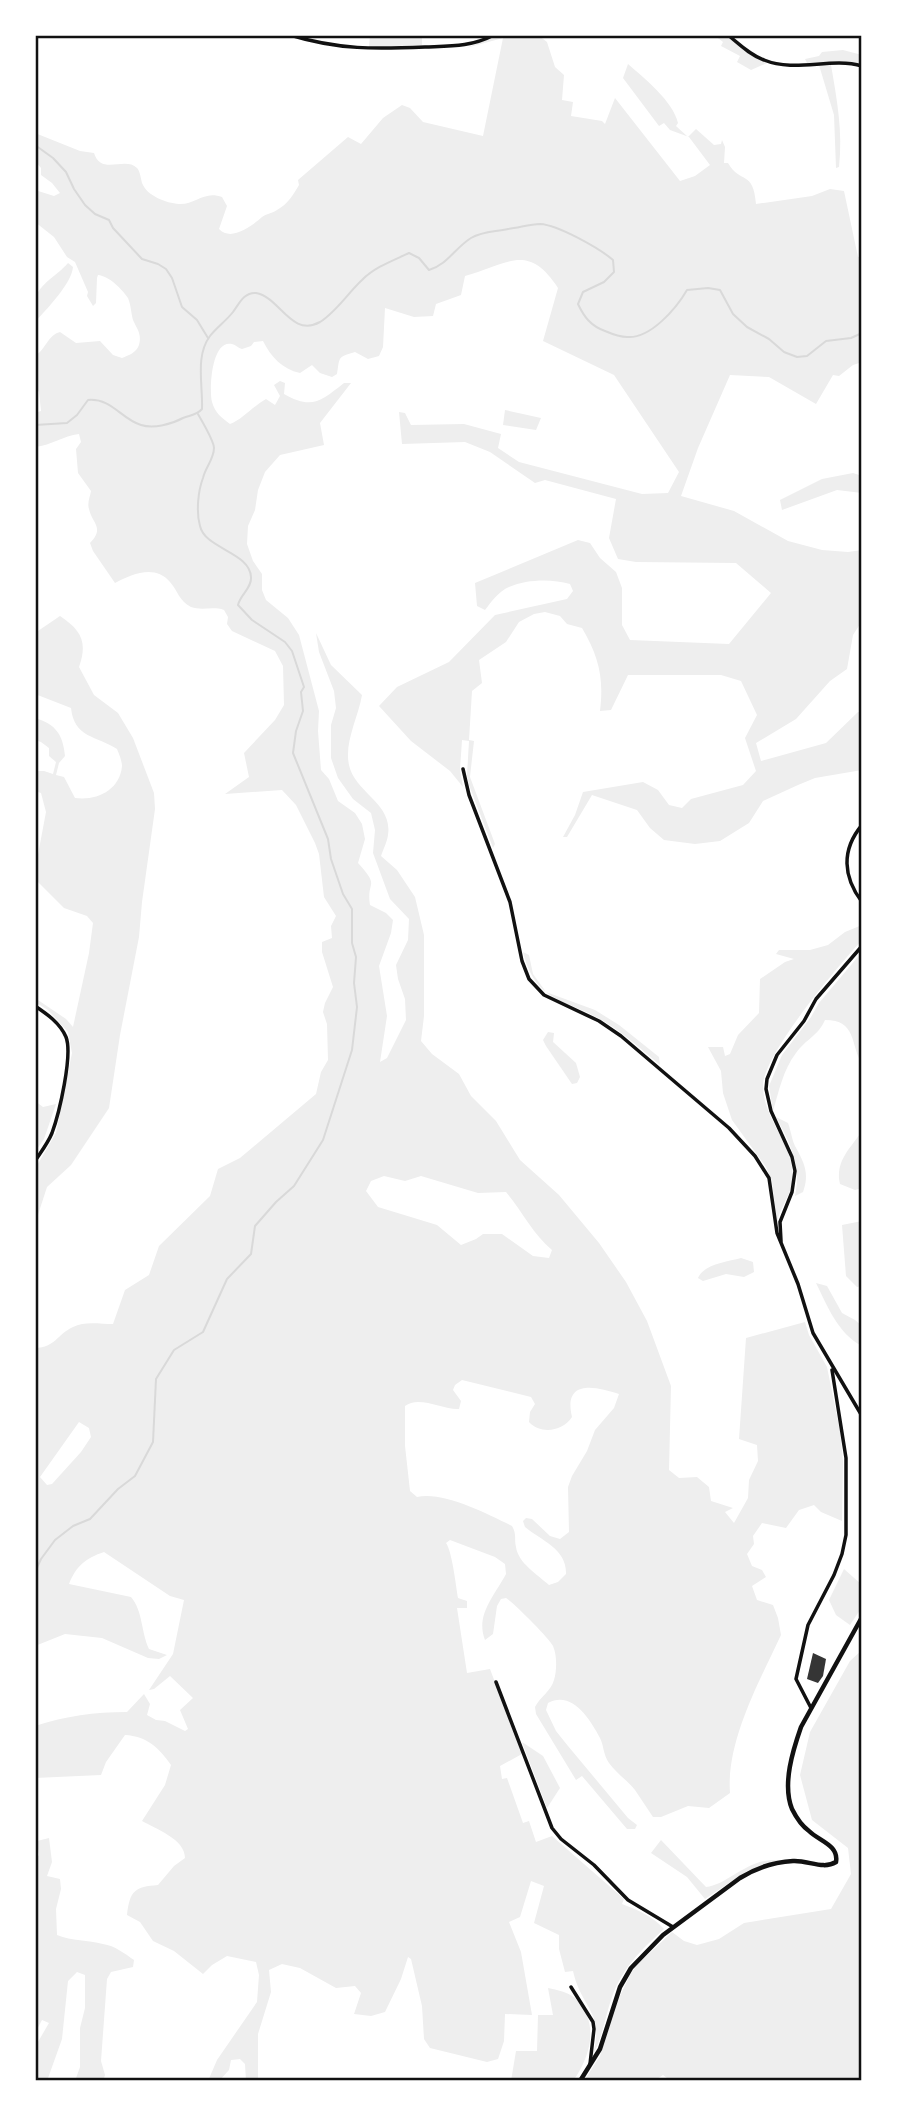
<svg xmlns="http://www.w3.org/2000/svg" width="897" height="2116" viewBox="0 0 897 2116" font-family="'Alegreya Sans',sans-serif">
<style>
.green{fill:#eee;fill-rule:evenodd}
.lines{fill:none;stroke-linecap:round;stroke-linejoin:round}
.stream{stroke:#d9d9d9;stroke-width:2}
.building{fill:#353535}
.minor{stroke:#111;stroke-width:3.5}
.secondary{stroke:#111;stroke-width:4.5}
.neatline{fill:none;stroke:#111;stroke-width:2.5}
</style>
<rect width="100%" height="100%" fill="#fff"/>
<!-- green -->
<g class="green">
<path d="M 370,35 L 422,35 L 422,45 L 369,47 Z"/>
<path d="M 498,35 L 538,35 L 547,42 L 555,67 L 564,75 L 562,100 L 573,102 L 571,116 L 602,121 L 605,124 L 615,98 L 680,181 L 695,176 L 710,165 L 689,137 L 670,130 L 664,123 L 659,126 L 623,78 L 628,64 C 644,78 673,101 678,123 L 676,126 L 688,137 L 696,129 L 714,145 L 721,144 L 722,140 L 725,147 L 724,163 L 728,163 C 741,185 753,169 756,204 L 812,196 L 830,189 L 844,191 L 858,257 L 862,256 L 862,362 L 853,365 L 839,376 L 833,375 L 816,404 L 769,377 L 730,375 L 698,448 L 681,496 L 734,511 L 788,541 L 822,550 L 848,552 L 862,550 L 862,621 L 853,635 L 847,669 L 830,681 L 796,719 L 756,743 L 761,761 L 826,743 L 858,712 L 862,712 L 862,770 L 815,778 L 798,785 L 763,801 L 749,823 L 720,841 L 695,844 L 664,840 L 650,828 L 637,810 L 592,795 L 567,837 L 563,837 L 575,815 L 583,792 L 643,782 L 658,790 L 669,805 L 682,808 L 691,799 L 743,785 L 756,771 L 745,738 L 757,715 L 741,681 L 721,675 L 628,675 L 611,710 L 600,711 C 604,678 599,657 582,628 L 567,624 L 560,616 L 545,612 L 534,614 L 519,622 L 506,642 L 479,660 L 482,683 L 472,691 L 469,740 L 474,741 L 470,777 L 495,844 L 493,848 L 469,785 L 467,775 L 469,741 L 462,740 L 460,770 L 463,787 L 450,771 L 411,741 L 379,706 L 397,687 L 449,662 L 495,615 L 567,599 L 573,591 L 570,584 C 552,579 528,579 509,587 C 499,591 491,602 485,610 L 477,606 L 475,583 L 578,540 L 590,543 L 600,558 L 616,572 L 622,588 L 622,625 L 630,640 L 729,644 L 771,593 L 736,563 L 636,562 L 618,559 L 609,538 L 616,499 L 545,480 L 535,483 L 490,452 L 465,442 L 402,444 L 399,412 L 405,413 L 411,425 L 464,424 L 501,434 L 498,448 L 519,462 L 642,494 L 668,493 L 679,472 L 614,375 L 543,341 L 558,288 C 528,242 508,264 465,276 L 461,295 L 436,304 L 433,316 L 414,317 L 385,308 L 383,347 L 379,356 L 368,359 L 355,352 C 337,357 340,357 337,374 L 332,377 L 320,373 L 312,365 L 300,373 C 282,369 271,357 263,341 L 254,342 L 251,346 L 242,349 C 238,348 236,345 232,344 C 211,339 209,391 212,402 C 215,413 222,418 230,424 C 243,419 252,407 266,399 L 275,405 L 280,396 L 274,385 L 280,381 L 285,383 L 284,394 C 312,410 321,401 344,383 L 351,383 L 320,423 L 324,445 L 280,455 L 265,472 L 258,490 L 255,510 L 248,526 L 247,544 L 253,561 L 262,574 L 262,590 L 266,600 L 288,618 L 299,635 L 319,711 L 318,731 L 321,770 L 329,779 L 338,801 L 355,813 L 362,824 L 365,839 L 358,863 C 381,888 366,880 370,905 L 386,913 L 393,920 L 391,933 L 379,966 L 387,1016 L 380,1062 L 387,1058 L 406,1020 L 405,999 L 398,979 L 396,965 L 408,940 L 409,919 L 390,899 L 373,853 L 375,830 L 371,813 L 353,799 L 338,778 L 331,758 L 331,725 L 336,708 L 334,691 L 319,652 L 316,633 L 331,665 L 362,695 C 358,718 344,743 349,765 C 355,793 393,803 388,835 C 387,842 383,850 381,856 L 397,870 L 415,897 L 424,935 L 424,1016 L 421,1041 L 432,1054 L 459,1074 L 471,1096 L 496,1121 L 520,1160 L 559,1195 L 599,1243 L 626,1282 L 647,1321 L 671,1386 L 669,1470 L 679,1478 L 697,1477 L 709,1487 L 711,1501 L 733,1508 L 725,1512 L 734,1523 L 748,1498 L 749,1480 L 758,1461 L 757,1445 L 739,1439 L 746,1338 L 805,1322 L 809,1335 L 827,1367 L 840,1431 L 843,1461 L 842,1521 L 821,1512 L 814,1505 L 799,1510 L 786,1528 L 762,1523 L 753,1536 L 754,1544 L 747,1554 L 752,1566 L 762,1570 L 766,1577 L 752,1586 L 757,1600 L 773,1605 L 778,1618 L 781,1635 C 759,1682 726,1742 730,1793 L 709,1808 L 688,1806 L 661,1817 L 653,1817 C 647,1808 641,1799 635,1790 C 627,1780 616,1773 609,1763 C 603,1754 604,1746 600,1738 C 590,1719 572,1690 548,1703 L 546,1710 L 556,1731 L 568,1746 L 628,1818 L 637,1825 L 635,1829 L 627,1829 L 582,1776 L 576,1780 L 536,1714 L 535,1707 C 540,1697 551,1691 554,1680 C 557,1670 557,1655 553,1646 C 550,1639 514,1603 506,1598 L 501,1599 L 497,1606 L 493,1634 L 485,1640 C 475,1615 495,1595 506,1574 L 505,1564 L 495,1557 L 450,1540 L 446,1543 C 452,1551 456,1586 458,1598 L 467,1601 L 467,1608 L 457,1608 L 467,1673 L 490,1669 L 522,1754 L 500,1766 L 502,1779 L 507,1778 L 523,1823 L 529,1821 L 536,1842 L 552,1836 L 624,1899 L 622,1904 C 637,1910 653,1916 664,1929 C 642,1949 622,1968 612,1997 C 605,2016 603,2037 593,2054 C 605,2012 581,2008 573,1971 L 565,1972 L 559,1949 L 559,1935 L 534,1923 L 544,1886 L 531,1881 L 520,1917 L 509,1922 L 521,1952 L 532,2015 L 505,2014 L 504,2041 L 498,2059 L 487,2062 L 430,2048 L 424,2039 L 422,2006 L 411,1959 L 408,1957 L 401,1979 L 385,2012 L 371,2016 L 354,2014 L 361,1993 L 355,1986 L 336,1988 L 300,1968 L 282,1964 L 269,1970 L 271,1992 L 258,2034 L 258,2081 L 246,2081 L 245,2064 L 240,2059 L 231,2060 L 229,2070 L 219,2081 L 208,2081 L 217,2060 L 257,2002 L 259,1975 L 256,1962 L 227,1956 L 212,1965 L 203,1974 L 174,1951 L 153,1941 L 140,1922 L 127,1915 C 130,1890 135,1887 158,1885 L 174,1866 L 185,1858 C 185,1839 156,1829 142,1821 L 165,1785 L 171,1765 C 159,1748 147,1736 125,1735 L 106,1762 L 101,1775 L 35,1778 L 35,1726 C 66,1716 94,1712 127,1712 L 144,1694 L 150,1704 L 147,1715 L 156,1720 L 165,1721 L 185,1731 L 188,1729 L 180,1710 L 193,1698 L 170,1676 L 154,1689 L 149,1690 L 173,1654 L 184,1600 L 170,1596 L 104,1552 C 86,1558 76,1566 69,1584 L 131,1597 C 143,1611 141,1632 149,1649 L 167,1655 L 159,1659 L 148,1658 L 102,1638 L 65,1634 L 35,1646 L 35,1348 C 56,1347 56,1335 73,1327 C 84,1321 100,1324 113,1324 L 125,1290 L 149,1275 L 159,1246 L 210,1196 L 218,1169 L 240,1158 L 316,1094 L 321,1072 L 328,1060 L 327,1024 L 323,1012 L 325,1003 L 333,987 L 322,952 L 322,942 L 332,938 L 331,926 L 336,916 L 324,897 L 319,854 L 315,843 L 296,805 L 282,790 L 225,794 L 249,777 L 244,753 L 275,720 L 284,705 L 283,666 L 275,651 L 232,631 L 227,624 L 228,617 L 224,610 C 213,606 202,611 191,607 C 179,601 178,591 170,582 C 155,564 132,574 115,583 L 93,551 L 90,543 C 105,528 92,523 89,509 C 87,503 90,497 91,491 L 78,473 L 76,449 L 81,442 L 79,434 C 63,436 52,445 35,447 L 35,413 L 41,411 L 39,392 L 35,386 L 35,356 C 46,349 48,335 60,332 L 76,343 L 100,341 L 113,355 L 122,358 C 129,355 136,353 139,345 C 142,334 137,329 133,320 C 131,313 131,305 128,298 C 122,289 109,276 98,275 L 97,278 L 96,303 L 93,306 L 87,296 L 88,292 L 75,262 L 67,257 L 54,237 L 35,222 L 35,190 L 54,196 L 60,193 L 52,183 L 41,175 L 41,168 L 35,161 L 35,133 L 80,151 L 94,153 C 101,176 125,156 137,168 C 140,171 141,179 142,183 C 147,196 166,203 179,204 C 195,205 204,190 222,197 L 227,206 L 219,229 C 231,242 252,226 262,217 C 266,214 273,213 277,210 C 288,204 293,195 299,185 L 298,180 L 348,137 L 361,144 L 383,118 L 402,105 L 410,108 L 423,122 L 483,136 L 503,38 L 466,48 ZM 384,1176 L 405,1181 L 421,1176 L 478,1193 L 506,1192 C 522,1211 533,1234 552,1250 L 549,1258 L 533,1256 L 502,1234 L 483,1234 L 476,1239 L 461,1245 L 437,1225 L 378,1207 L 366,1191 L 371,1181 ZM 462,1380 L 531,1397 L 535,1404 L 530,1412 L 529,1422 C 541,1435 563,1431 572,1417 C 563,1379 595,1386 619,1394 L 614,1408 L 595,1430 L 587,1451 L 572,1476 L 568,1487 L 569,1532 L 560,1539 L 550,1536 L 532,1519 L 526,1518 L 523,1521 L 525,1527 C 542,1541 567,1549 566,1574 L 558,1582 L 549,1585 C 538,1575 518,1563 516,1547 C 514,1538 517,1535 512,1526 C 488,1514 443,1491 417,1497 L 410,1491 L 405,1446 L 405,1406 C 419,1395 443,1410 459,1409 L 461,1401 L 453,1390 L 455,1385 ZM 79,1422 L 89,1428 L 91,1437 L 81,1452 L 52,1484 L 47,1485 L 40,1477 Z"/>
<path d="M 714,35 L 726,35 L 753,56 L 767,63 L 751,70 L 737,62 L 740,56 L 721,46 L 723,42 Z"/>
<path d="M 843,50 L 862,55 L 862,65 L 843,61 L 807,63 L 805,59 L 819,56 L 822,52 Z"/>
<path d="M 819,65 L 831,65 C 837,100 843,132 839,167 L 836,168 L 834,115 Z"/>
<path d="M 68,263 L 73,267 C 72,283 46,310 35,322 C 35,316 33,306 35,299 C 40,283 58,275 68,263 Z"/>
<path d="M 505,410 L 541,418 L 536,430 L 503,425 Z"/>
<path d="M 853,473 L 862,476 L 862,493 L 837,490 L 782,510 L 780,500 L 822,479 Z"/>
<path d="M 60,616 C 81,630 88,642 79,667 L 94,695 L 118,713 L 133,738 L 154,793 L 155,809 L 142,902 L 139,937 L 120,1035 L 109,1108 L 71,1165 L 47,1187 L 35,1224 L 35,1169 L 56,1133 L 72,1053 L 68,1032 L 48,1010 L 35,1002 L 35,998 L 66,1019 L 73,1027 L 89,953 L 93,923 L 87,916 L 64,908 L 35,879 L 35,860 L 37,860 L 46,812 L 41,793 L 35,791 L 35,771 L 44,771 L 53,774 L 56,762 L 49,756 L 49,748 L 41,742 L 35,740 L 35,718 C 56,724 63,735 65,756 L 59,763 L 56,775 L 64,777 L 75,798 C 97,801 120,790 122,766 C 122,761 119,754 117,749 C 97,736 74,738 71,708 L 35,694 L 35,633 Z"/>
<path d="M 862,925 L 862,940 C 839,965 763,1054 763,1086 C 763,1118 793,1144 793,1177 C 793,1192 780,1207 777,1222 L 772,1181 L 766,1167 L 732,1120 L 723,1093 L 721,1071 L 708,1047 L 723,1047 L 725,1056 L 730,1054 L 738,1035 L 759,1013 L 760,979 L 785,962 L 794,959 L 776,954 L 779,950 L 810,950 L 828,945 L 845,932 Z"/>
<path d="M 523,952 L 529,955 L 533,974 L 546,992 L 595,1010 L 619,1025 L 659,1057 L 660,1065 C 642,1050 625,1034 605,1022 C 566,998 536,1004 523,952 Z"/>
<path d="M 862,952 L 862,1064 C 850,1044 857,1020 825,1020 C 818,1036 806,1039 796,1053 C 783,1070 779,1091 773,1111 L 769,1086 L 782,1055 L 811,1017 L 819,1003 Z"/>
<path d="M 548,1032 L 554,1033 L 553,1042 L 576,1063 L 580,1077 L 577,1083 L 572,1084 L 546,1046 L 543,1040 Z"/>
<path d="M 35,1101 L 43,1107 L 56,1104 L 44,1139 L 35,1152 Z"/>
<path d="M 776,1117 L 788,1123 C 791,1131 792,1140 795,1146 C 804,1162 810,1174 803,1192 L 795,1196 C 802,1166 790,1143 776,1117 Z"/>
<path d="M 862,1131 L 862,1188 L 855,1190 L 840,1184 C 835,1161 850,1149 862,1131 Z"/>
<path d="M 862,1221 L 862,1286 L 857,1287 L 846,1276 L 842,1225 Z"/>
<path d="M 741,1258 L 753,1262 L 754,1272 L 744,1277 L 726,1274 L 703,1281 L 698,1278 C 704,1264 727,1262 741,1258 Z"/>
<path d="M 816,1283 L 827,1286 L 842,1313 L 855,1320 L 862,1326 L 862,1346 C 838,1334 827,1305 816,1283 Z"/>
<path d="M 844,1569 L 862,1585 L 862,1607 L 850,1625 L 836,1615 L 829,1600 Z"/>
<path d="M 862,1650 L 862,2081 L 671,2081 L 663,2075 L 654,2081 L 584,2081 L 600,2056 L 619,1998 L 630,1975 L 636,1966 L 672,1932 L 684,1941 L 697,1945 L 719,1939 L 744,1923 L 831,1909 L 851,1874 L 848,1848 L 812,1820 L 800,1775 L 810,1732 L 850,1661 Z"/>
<path d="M 522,1742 L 543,1756 L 560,1788 L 547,1808 Z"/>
<path d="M 49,1838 L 52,1862 L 47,1876 L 60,1879 L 61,1889 L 56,1909 L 57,1935 C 72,1941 88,1940 103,1944 C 115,1946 124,1953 134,1960 L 133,1967 L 111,1972 L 107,1979 L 101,2061 L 105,2075 L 103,2081 L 75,2081 L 80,2067 L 80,2028 L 85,2008 L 85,1975 L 77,1972 L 68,1981 L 62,2039 L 47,2081 L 35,2081 L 35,2047 L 49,2023 L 42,2020 L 35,2033 L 35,1860 L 39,1855 L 37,1841 Z"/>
<path d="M 661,1840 L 706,1887 C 728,1885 747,1858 778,1860 L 747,1871 L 705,1899 L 687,1877 L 651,1853 Z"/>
<path d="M 548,1988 C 557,1990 568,1992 575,1998 C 600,2022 591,2056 573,2081 L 511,2081 L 516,2051 L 537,2051 L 538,2015 L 553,2015 Z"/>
</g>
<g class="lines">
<!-- stream -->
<g class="stream">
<path d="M 35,145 L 53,158 L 66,172 L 74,189 L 85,205 L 95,214 L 109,220 L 113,228 L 142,259 L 158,264 L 166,269 L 172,278 L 182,307 L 197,320 L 208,338"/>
<path d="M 35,425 L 67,423 L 77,415 L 88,400 C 112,398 121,419 141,425 C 154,429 172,424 183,418 C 191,415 197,415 202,409 C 203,385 195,356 210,336 C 217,327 226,321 233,312 C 239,304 244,292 256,293 C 280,297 291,338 320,322 C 336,312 348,293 362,280 C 375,267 392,261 409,253 L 419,258 L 429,270 C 448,264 455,248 471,238 C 483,231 495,232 508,229 C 519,228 529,224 540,224 C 558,225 599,248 613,260 L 614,272 L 604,282 L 583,292 L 578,304 C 584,317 591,326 605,331 C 612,334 619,337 627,337 C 650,339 676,309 687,290 L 708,288 L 720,290 L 733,314 L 747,327 L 769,339 L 784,352 L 797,357 L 807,356 L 826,341 L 851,338 L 862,333"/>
<path d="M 35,1572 L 41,1559 L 55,1540 L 73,1526 L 90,1519 L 118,1489 L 135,1476 L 153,1442 L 156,1379 L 174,1350 L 203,1332 L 227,1279 L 251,1254 L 255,1226 L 276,1202 L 294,1186 L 323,1140 L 352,1050 L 357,1007 L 354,983 L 356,957 L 352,943 L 352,909 L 343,894 L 331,859 L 328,839 L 293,753 L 296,731 L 303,711 L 301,692 L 304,687 L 292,651 L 285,642 L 252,620 L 238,605 C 240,595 252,588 251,577 C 250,552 205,549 200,526 C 196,512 198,491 203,478 C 205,468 214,459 214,448 C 214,441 202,421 198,414"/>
</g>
</g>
<!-- building -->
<path class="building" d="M 813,1653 L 826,1659 L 823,1676 L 818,1683 L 807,1679 Z"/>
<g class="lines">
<!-- minor -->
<g class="minor">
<path d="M 290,35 C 339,50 375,49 425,47 C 450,46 471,47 494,35"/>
<path d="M 728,35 C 739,44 750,55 764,60 C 796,73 830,57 862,66"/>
<path d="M 463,769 L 469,795 L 510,902 L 522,961 L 529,979 L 544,995 L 599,1021 L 621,1036 L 729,1128 L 755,1156 L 769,1178 L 777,1233 L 798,1284 L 813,1333 L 862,1416"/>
<path d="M 862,825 C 841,850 843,877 862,902"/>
<path d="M 35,1006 C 47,1014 60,1023 66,1037 C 73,1055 59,1114 52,1133 C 48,1143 41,1152 35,1161"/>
<path d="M 781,1241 L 780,1222 L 792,1192 L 795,1171 L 792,1157 L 771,1111 L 766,1089 L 767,1079 L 777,1055 L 804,1021 L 816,999 L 862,946"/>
<path d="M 496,1682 L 552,1828 L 561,1839 L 594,1865 L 628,1900 L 673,1927"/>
<path d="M 811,1708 L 796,1679 L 808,1625 L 834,1575 L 842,1554 L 846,1535 L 846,1458 L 832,1370"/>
<path d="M 571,1987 L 593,2022 L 594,2029 L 590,2064"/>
</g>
<!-- secondary -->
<path class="secondary" d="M 580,2081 L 600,2049 L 620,1987 L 631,1968 L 663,1935 L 740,1878 C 756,1868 775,1862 793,1861 C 808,1860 823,1870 836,1862 C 839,1845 819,1841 809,1831 C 802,1826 796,1817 792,1809 C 782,1784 793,1750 801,1727 L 862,1617"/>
</g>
<!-- border -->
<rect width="897" height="2116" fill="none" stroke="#ffffff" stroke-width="74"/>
<rect x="37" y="37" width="823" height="2042" class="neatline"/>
</svg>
